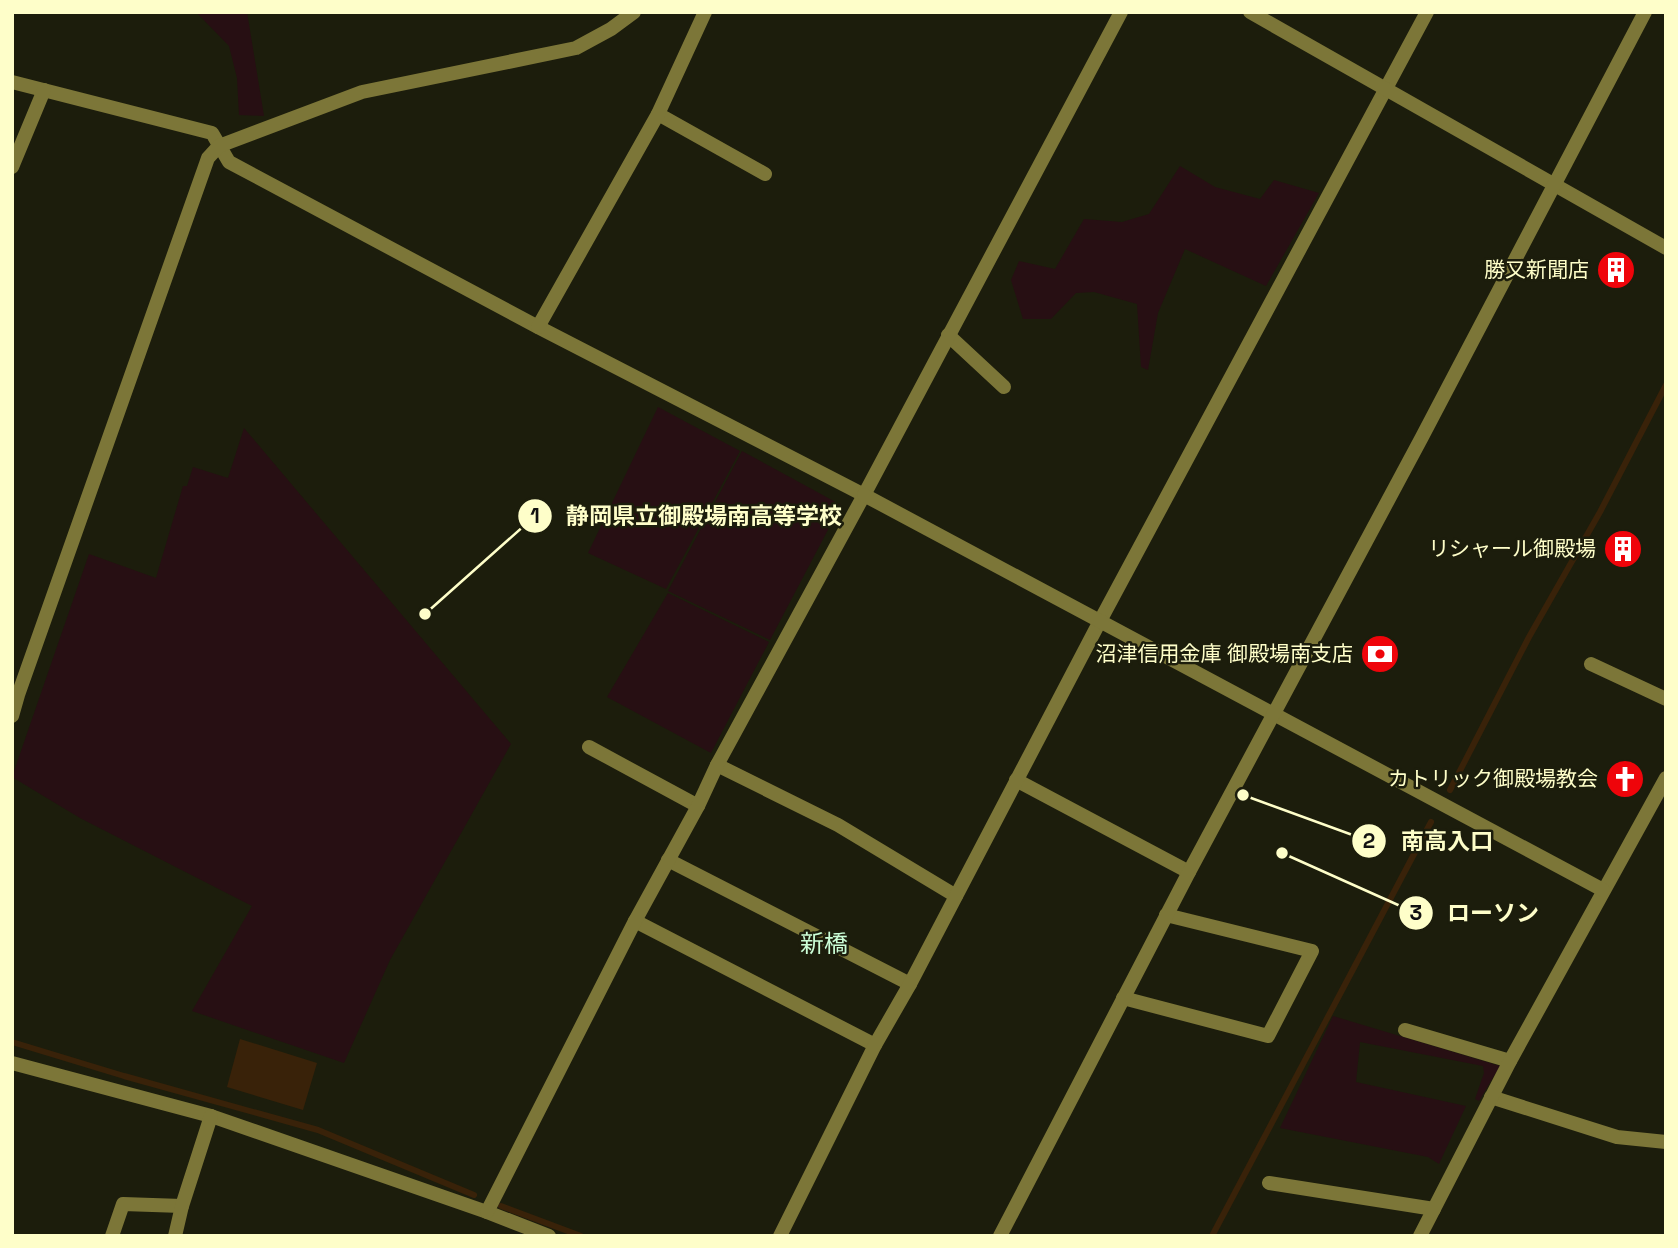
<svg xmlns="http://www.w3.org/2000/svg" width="1678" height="1248" viewBox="0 0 1678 1248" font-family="'Space Grotesk','Noto Sans JP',sans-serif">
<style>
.green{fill:#270f13}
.water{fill:#392209}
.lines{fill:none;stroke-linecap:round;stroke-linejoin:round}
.stream{stroke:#392209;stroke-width:6}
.minor{stroke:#7c7638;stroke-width:14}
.tertiary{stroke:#7c7638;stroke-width:14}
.labels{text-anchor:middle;stroke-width:5;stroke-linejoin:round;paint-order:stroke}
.poi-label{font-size:21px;fill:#fefec9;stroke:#1c1d0c;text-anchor:end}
.quarter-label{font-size:24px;fill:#cbfed7;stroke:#1c1d0c}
.leader{fill:none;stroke:#fefec9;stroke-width:2.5}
.callout-dot{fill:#fefec9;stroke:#1c1d0c;stroke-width:2.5}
.mark-label{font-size:21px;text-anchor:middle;font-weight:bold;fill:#111}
.callout-label{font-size:23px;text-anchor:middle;font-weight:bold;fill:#fefec9;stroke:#1c1d0c;stroke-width:5;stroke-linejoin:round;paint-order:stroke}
</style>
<rect width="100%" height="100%" fill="#1c1d0c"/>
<!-- green -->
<g class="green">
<path d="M 196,12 L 247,12 L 264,116 L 239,115 L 237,78 L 229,46 Z"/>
<path d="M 1180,166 L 1215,187 L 1260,199 L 1274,180 L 1319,193 L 1266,286 L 1185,249 L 1158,313 L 1148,370 L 1141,367 L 1137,304 L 1094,292 L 1076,293 L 1051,319 L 1023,319 L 1011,280 L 1019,261 L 1055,269 L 1084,219 L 1122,222 L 1149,214 Z"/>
<path d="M 658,407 L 740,451 L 666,589 L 588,553 Z"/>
<path d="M 244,428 L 511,744 L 390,960 L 344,1063 L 192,1011 L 252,906 L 80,818 L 12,777 L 89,554 L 156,578 L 183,486 L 187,486 L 193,467 L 228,478 Z"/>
<path d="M 742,451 L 841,505 L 770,640 L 668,591 Z"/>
<path d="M 668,593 L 769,642 L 711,753 L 607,697 Z"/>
<path d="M 1333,1016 L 1500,1066 L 1479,1101 L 1475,1099 L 1484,1073 L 1483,1066 L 1360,1042 L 1356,1082 L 1466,1106 L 1439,1164 L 1428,1157 L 1280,1128 Z"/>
</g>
<!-- water -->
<path class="water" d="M 240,1039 L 317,1063 L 303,1110 L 227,1087 Z"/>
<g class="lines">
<!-- stream -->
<g class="stream">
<path d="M 1450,790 L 1529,637 L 1600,512 L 1666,385"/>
<path d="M 12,1042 L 124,1076 L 318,1130 L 474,1195"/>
<path d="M 501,1206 L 581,1236"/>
<path d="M 1212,1236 L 1431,822"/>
</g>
<!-- minor -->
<g class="minor">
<path d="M 12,82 L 212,133 L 229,162 L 538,327 L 864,495"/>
<path d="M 658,114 L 765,174"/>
<path d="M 12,167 L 44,90"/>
<path d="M 538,327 L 658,114 L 705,12"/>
<path d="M 948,335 L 1004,387"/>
<path d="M 1591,664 L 1666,699"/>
<path d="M 12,716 L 18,695 L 208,158 L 219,146 L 362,92 L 576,48 L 611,29 L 634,12"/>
<path d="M 589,747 L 698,806"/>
<path d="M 717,765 L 838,825 L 956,896"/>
<path d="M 1016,780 L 1189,872"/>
<path d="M 668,860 L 910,984"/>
<path d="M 635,921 L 875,1045"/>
<path d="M 1123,998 L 1268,1036 L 1312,951 L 1166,915"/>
<path d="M 1405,1030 L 1510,1061"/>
<path d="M 12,1063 L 211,1116 L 487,1212 L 549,1236"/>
<path d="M 1491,1097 L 1617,1137 L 1666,1142"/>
<path d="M 1269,1183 L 1434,1209"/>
<path d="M 487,1212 L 635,921 L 698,806 L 717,765 L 864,495 L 1121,12"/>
<path d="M 112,1236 L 123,1204 L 182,1206"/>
<path d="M 175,1236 L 182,1206 L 211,1116"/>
<path d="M 780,1236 L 875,1045 L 910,984 L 1100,621 L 1427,12"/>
<path d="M 1420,1236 L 1510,1061 L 1666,778"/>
</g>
<!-- tertiary -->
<g class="tertiary">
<path d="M 1250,12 L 1666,248"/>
<path d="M 864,495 L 1603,890"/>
<path d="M 1000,1236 L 1189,872 L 1422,437 L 1645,12"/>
</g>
</g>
<!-- icons -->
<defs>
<symbol id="building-disc" viewBox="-11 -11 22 22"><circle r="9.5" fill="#ef040a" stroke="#1c1d0c"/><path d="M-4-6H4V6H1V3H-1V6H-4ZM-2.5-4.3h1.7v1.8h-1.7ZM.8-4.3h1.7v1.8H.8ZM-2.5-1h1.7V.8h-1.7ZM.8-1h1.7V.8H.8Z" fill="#fff"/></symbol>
<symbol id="bank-disc" viewBox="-11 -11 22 22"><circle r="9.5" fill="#ef040a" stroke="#1c1d0c"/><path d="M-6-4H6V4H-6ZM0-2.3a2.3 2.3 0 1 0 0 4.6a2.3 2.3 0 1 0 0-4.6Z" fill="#fff"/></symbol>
<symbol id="church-disc" viewBox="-11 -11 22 22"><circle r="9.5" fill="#ef040a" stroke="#1c1d0c"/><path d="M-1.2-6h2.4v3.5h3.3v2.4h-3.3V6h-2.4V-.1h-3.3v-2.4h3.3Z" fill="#fff"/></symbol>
</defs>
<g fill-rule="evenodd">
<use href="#building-disc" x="1594" y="248" width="44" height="44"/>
<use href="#building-disc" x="1601" y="527" width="44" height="44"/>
<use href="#bank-disc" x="1358" y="632" width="44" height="44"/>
<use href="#church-disc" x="1603" y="757" width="44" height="44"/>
</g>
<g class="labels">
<!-- poi labels -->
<g class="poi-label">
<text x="1589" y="277">勝又新聞店</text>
<text x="1596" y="556">リシャール御殿場</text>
<text x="1353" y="661">沼津信用金庫 御殿場南支店</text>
<text x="1598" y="786">カトリック御殿場教会</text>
</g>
<!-- quarter labels -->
<g class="quarter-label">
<text x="824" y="952">新橋</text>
</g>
</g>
<!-- callouts -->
<path class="leader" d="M425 614L535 516M1243 795L1369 841M1282 853L1416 913"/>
<g class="callout-dot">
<circle cx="425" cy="614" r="7"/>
<circle cx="1243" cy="795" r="7"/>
<circle cx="1282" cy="853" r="7"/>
<circle cx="535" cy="516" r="18"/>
<circle cx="1369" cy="841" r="18"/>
<circle cx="1416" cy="913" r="18"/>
</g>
<g class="mark-label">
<text x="535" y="523">1</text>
<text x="1369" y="848">2</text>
<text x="1416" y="920">3</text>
</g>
<g class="callout-label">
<text x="704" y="524">静岡県立御殿場南高等学校</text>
<text x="1447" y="849">南高入口</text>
<text x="1493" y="921">ローソン</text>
</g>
<!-- border -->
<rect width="1678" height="1248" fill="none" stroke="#fefec9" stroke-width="28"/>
</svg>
